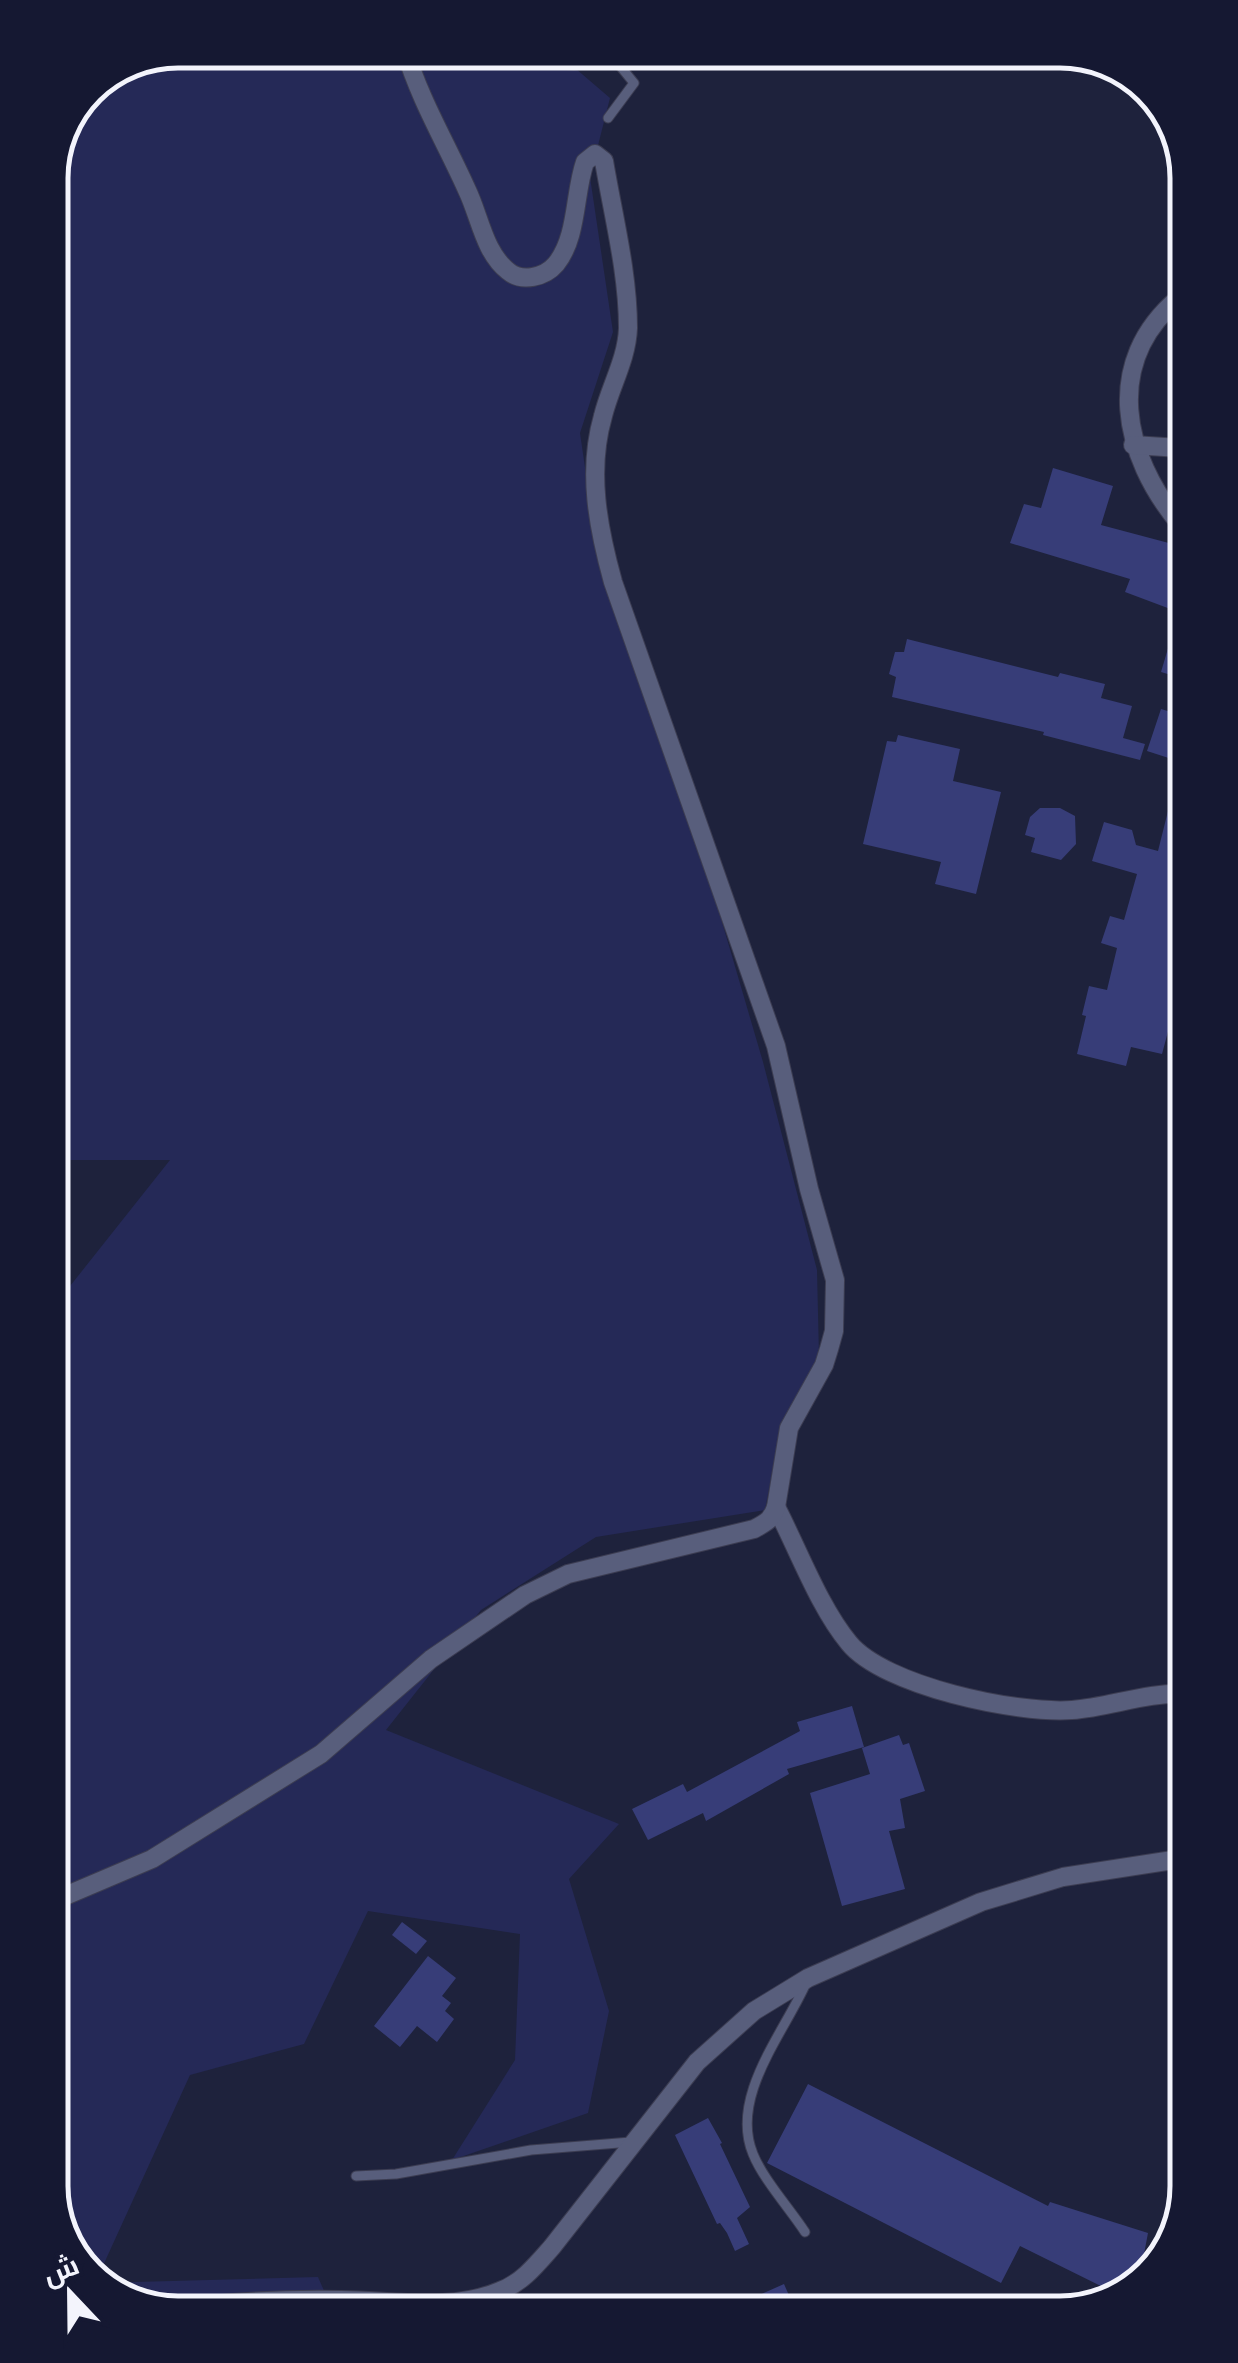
<svg xmlns="http://www.w3.org/2000/svg" width="1238" height="2363" viewBox="0 0 1238 2363" font-family="Helvetica,Cairo,sans-serif">
<style>
.green{fill:#252957}
.building{fill:#373d78}
.lines{fill:none;stroke-linecap:round;stroke-linejoin:round}
.lane-casing{stroke:#3c3d52;stroke-width:11}
.street-casing{stroke:#3c3d52;stroke-width:20}
.lane{stroke:#585e7c;stroke-width:9}
.street{stroke:#585e7c;stroke-width:18}
.rim{fill:none;stroke:#f3f4fc;stroke-width:5}
</style>
<rect width="100%" height="100%" fill="#1e223c"/>
<!-- green -->
<g class="green">
<path d="M 178,50 L 554,50 L 610,98 L 590,177 L 613,332 L 580,433 L 594,529 L 698,840 L 763,1062 L 817,1270 L 819,1356 L 781,1425 L 765,1510 L 596,1537 L 481,1610 L 386,1730 L 619,1824 L 569,1879 L 609,2011 L 588,2113 L 452,2160 L 515,2060 L 520,1934 L 368,1911 L 304,2044 L 190,2075 L 96,2281 L 60,2234 L 55,1305 L 170,1160 L 55,1160 L 50,170 L 88,87 Z"/>
<path d="M 318,2277 L 333,2311 L 169,2313 L 100,2287 L 97,2283 Z"/>
</g>
<!-- building -->
<g class="building">
<path d="M 1053,468 L 1113,486 L 1101,525 L 1180,546 L 1181,613 L 1125,592 L 1130,579 L 1010,543 L 1024,504 L 1041,508 Z"/>
<path d="M 1177,618 L 1181,618 L 1181,678 L 1161,672 Z"/>
<path d="M 907,639 L 1058,677 L 1060,673 L 1105,684 L 1101,698 L 1132,706 L 1123,738 L 1145,744 L 1140,760 L 1043,735 L 1044,732 L 892,697 L 896,677 L 889,674 L 895,652 L 904,652 Z"/>
<path d="M 1161,709 L 1181,715 L 1181,762 L 1147,751 Z"/>
<path d="M 898,735 L 960,749 L 953,781 L 1001,792 L 976,894 L 935,884 L 941,862 L 863,844 L 887,741 L 896,742 Z"/>
<path d="M 1040,808 L 1060,808 L 1075,816 L 1076,844 L 1061,860 L 1031,852 L 1035,838 L 1025,835 L 1030,817 Z"/>
<path d="M 1168,811 L 1182,814 L 1182,921 L 1177,940 L 1182,941 L 1178,974 L 1182,975 L 1183,1028 L 1170,1024 L 1162,1054 L 1131,1047 L 1126,1066 L 1077,1054 L 1086,1016 L 1082,1015 L 1089,986 L 1107,990 L 1117,948 L 1101,943 L 1110,916 L 1124,920 L 1137,874 L 1092,861 L 1104,822 L 1132,830 L 1136,845 L 1158,851 Z"/>
<path d="M 852,1706 L 864,1747 L 787,1769 L 789,1774 L 706,1821 L 703,1813 L 648,1840 L 632,1809 L 683,1784 L 687,1792 L 800,1731 L 797,1722 Z"/>
<path d="M 899,1735 L 903,1745 L 909,1743 L 925,1791 L 900,1799 L 905,1828 L 889,1831 L 905,1889 L 842,1906 L 810,1793 L 870,1774 L 862,1748 Z"/>
<path d="M 402,1922 L 427,1941 L 416,1954 L 392,1935 Z"/>
<path d="M 428,1956 L 456,1978 L 442,1996 L 451,2003 L 445,2011 L 454,2019 L 437,2042 L 417,2026 L 400,2047 L 374,2026 Z"/>
<path d="M 808,2084 L 1048,2206 L 1050,2202 L 1148,2233 L 1144,2254 L 1125,2290 L 1119,2295 L 1020,2246 L 1001,2283 L 767,2163 Z"/>
<path d="M 708,2118 L 722,2143 L 720,2144 L 750,2207 L 737,2218 L 749,2244 L 735,2251 L 727,2233 L 720,2223 L 717,2224 L 675,2135 Z"/>
<path d="M 784,2284 L 794,2307 L 762,2307 L 757,2296 Z"/>
</g>
<g class="lines">
<defs>
<g id="lane">
<path d="M 607,50 L 634,83 L 608,118"/>
<path d="M 356,2176 L 396,2174 L 531,2150 L 631,2142"/>
<path d="M 805,2232 C 790,2209 763,2179 753,2154 C 729,2096 785,2032 807,1981"/>
</g>
<g id="street">
<path d="M 546,50 C 566,64 581,64 601,50"/>
<path d="M 1179,298 C 1102,362 1123,456 1180,524"/>
<path d="M 1133,445 L 1180,448"/>
<path d="M 776,1507 C 798,1549 819,1607 849,1643 C 884,1686 1017,1714 1072,1710 C 1111,1707 1146,1692 1186,1694"/>
<path d="M 58,1899 L 152,1859 L 321,1754 L 431,1659 L 525,1595 L 568,1574 L 754,1529 C 765,1523 772,1520 776,1507 L 789,1428 L 824,1365 L 829,1349 L 834,1331 L 835,1280 L 809,1189 L 776,1046 L 613,582 C 598,528 587,471 603,416 C 610,387 627,359 628,328 C 628,272 613,215 604,161 L 595,154 L 585,162 C 574,193 578,237 556,264 C 545,277 522,283 508,271 C 484,252 480,217 467,190 C 446,143 420,100 405,50"/>
<path d="M 165,2311 C 222,2302 283,2299 341,2300 C 392,2300 451,2312 500,2291 C 522,2283 537,2264 552,2247 L 697,2062 L 754,2011 L 808,1978 L 981,1902 L 1063,1877 L 1186,1858"/>
</g>
</defs>
<!-- lane casing -->
<use href="#lane" class="lane-casing"/>
<!-- street casing -->
<use href="#street" class="street-casing"/>
<!-- lane -->
<use href="#lane" class="lane"/>
<!-- street -->
<use href="#street" class="street"/>
</g>
<!-- crop -->
<path d="M0 0H1238V2363H0ZM178 68H1060A110 110 0 0 1 1170 178V2186A110 110 0 0 1 1060 2296H178A110 110 0 0 1 68 2186V178A110 110 0 0 1 178 68Z" fill="#151832" fill-rule="evenodd"/>
<path class="rim" d="M178 68H1060A110 110 0 0 1 1170 178V2186A110 110 0 0 1 1060 2296H178A110 110 0 0 1 68 2186V178A110 110 0 0 1 178 68Z"/>
<!-- north arrow -->
<g transform="translate(70 2293) rotate(338)" stroke="#151832" stroke-width="8" paint-order="stroke">
<path d="M0-8L18 38L0 25L-18 38Z" fill="#f3f4fc"/>
<text y="-15" font-size="28" font-weight="bold" text-anchor="middle" fill="#f3f4fc">ش</text>
</g>
</svg>
